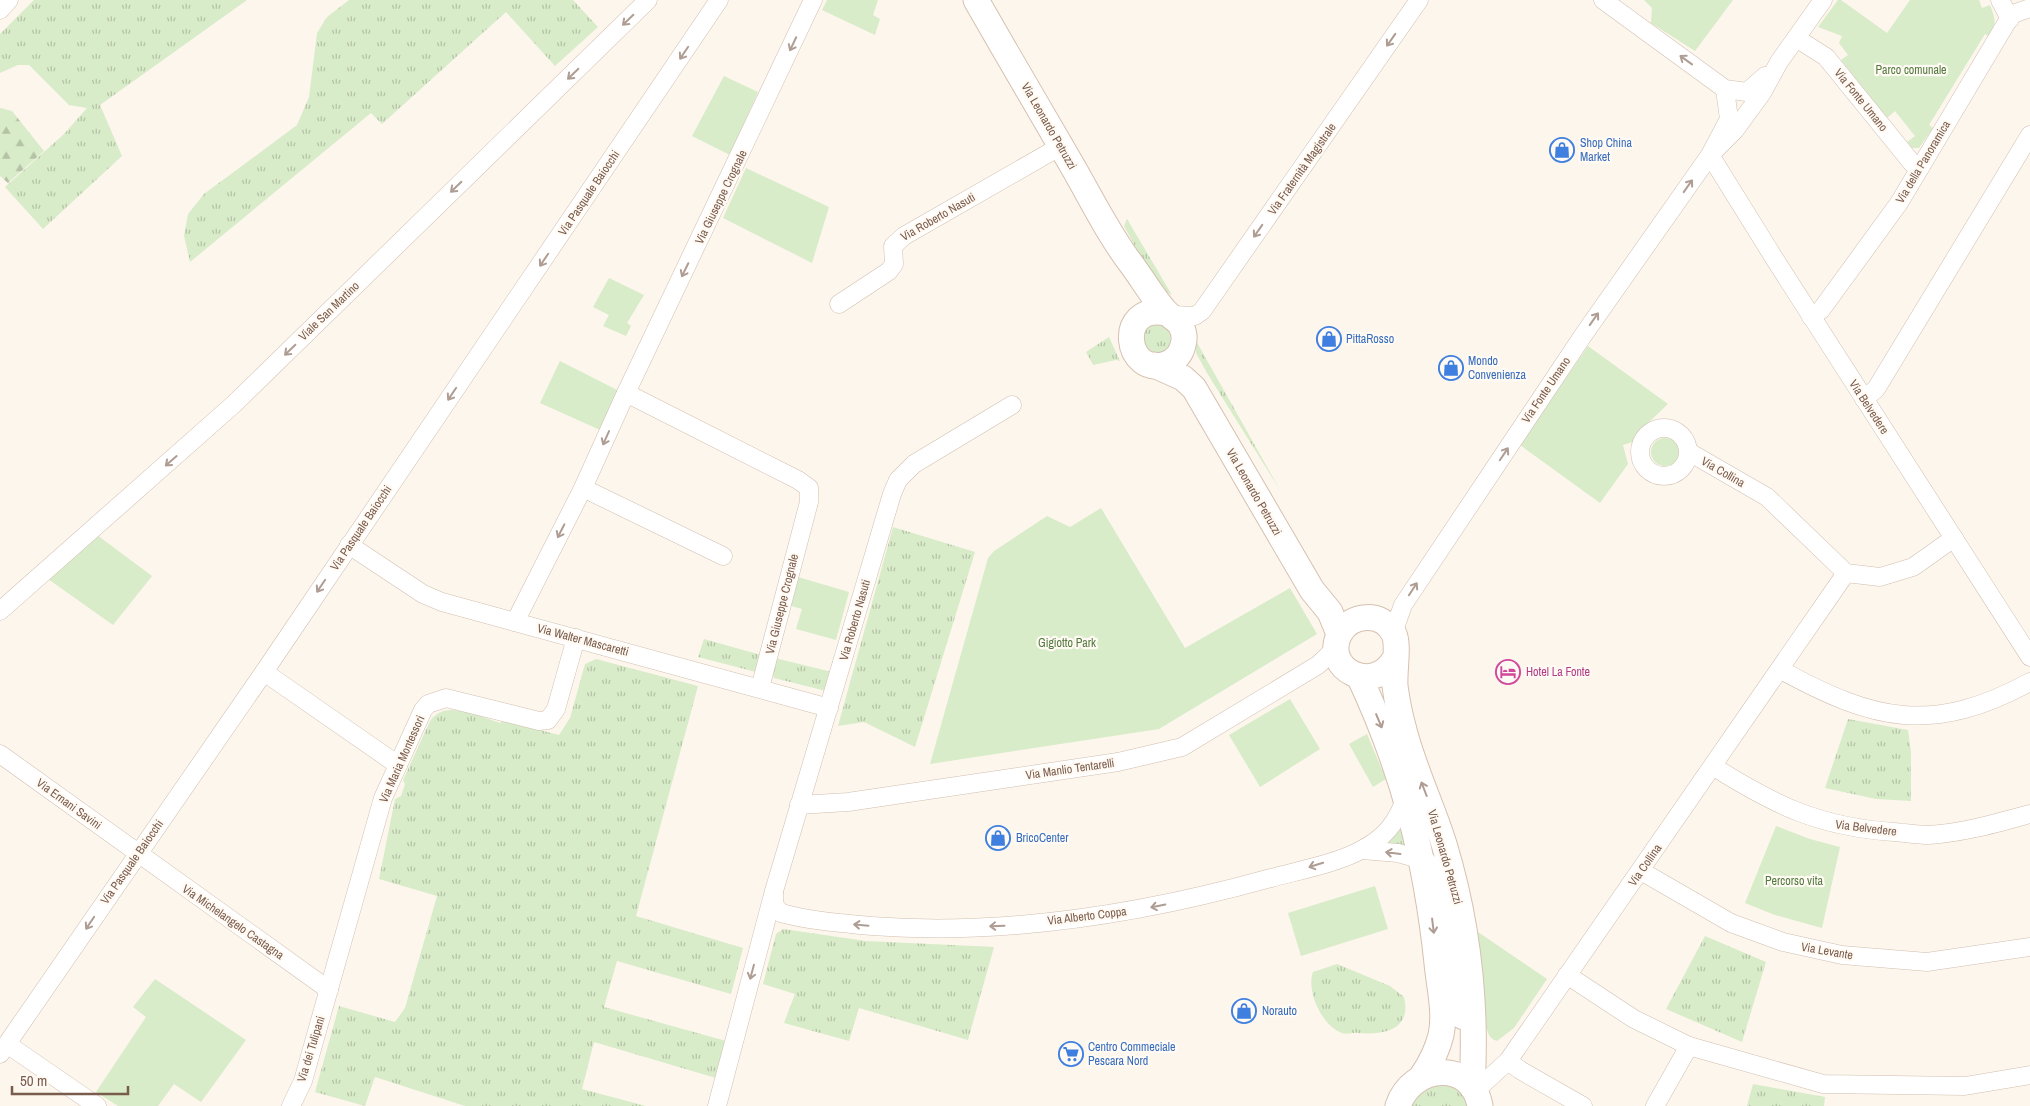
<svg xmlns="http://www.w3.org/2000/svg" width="2030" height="1106" viewBox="0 0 2030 1106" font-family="'Archivo Narrow',sans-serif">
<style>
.grass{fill:url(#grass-tufts)}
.forest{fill:url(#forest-firs)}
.green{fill:#d8ecc9}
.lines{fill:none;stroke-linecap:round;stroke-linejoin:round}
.minor-casing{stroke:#d1beb0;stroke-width:19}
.tertiary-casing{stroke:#d1beb0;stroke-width:24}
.secondary-casing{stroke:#d6c0b0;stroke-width:27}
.minor{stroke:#fff;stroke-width:18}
.tertiary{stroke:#fff;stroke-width:22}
.secondary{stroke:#fff;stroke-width:25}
.oneway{stroke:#af9d94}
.labels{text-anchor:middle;stroke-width:4.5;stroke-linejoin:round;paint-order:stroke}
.park-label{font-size:12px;fill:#537a41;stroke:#fffaf3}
.street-label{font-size:12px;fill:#7a5c4d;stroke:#fffaf3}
.shop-label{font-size:12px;fill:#366cbe;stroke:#fffaf3;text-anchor:start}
.hotel-label{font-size:12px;fill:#b23c85;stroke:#fffaf3;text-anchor:start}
</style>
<defs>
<pattern id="grass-tufts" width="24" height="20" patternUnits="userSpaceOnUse" patternTransform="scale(1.25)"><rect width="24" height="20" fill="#d8ecc9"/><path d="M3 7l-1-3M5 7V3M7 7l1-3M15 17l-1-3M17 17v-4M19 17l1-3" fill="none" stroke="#b4c2a5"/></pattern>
<pattern id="forest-firs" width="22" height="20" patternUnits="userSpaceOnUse" patternTransform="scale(1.25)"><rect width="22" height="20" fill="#d8ecc9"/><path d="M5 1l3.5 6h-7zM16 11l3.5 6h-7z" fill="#b4c2a5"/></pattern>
</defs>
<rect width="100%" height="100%" fill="#fdf6ec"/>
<!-- grass -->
<g class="grass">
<path d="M 34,0 L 247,0 L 100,105 L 122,156 L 43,229 L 5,187 L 64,134 L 87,108 L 69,105 L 29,65 L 18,65 L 0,73 L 0,34 Z"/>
<path d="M 349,0 L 573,0 L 598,27 L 555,66 L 506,12 L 382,124 L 371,113 L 190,262 L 184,236 L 188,214 L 204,194 L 297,125 L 309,97 L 317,33 L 327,17 Z"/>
<path d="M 1127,219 L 1172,295 L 1156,285 L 1124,226 Z"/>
<circle cx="1157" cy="339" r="14"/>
<path d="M 1109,337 L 1120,361 L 1116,360 L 1093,365 L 1086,352 Z"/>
<path d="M 1195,339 L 1280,490 L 1207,373 L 1196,353 Z"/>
<path d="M 893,527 L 975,552 L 915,747 L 864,722 L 838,726 Z"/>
<path d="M 704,639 L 761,655 L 756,672 L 698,657 Z"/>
<path d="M 775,658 L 832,672 L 826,691 L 774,678 L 772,672 Z"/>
<path d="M 596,659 L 698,686 L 636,916 L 743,948 L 731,994 L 617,961 L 604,1007 L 726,1041 L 716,1078 L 594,1042 L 582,1089 L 646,1106 L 465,1106 L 375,1077 L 365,1106 L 315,1092 L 339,1006 L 395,1022 L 405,1008 L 437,896 L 379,879 L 395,799 L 401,796 L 405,784 L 403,780 L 430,721 C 445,698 480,717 501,723 L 502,720 L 559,735 L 570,718 L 585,664 Z"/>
<path d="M 1848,719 L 1908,730 L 1911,752 L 1911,801 L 1876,799 L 1825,788 Z"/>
<path d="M 1406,825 L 1411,848 L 1383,843 Z"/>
<path d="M 783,929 L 866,941 L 994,947 L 968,1040 L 859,1008 L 849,1041 L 784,1023 L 795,994 L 763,984 L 776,934 Z"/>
<path d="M 1705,936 L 1766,962 L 1742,1042 L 1666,1009 Z"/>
<path d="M 1337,964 L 1390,986 L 1404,997 C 1412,1030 1384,1035 1358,1033 C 1353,1032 1347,1035 1342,1033 C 1322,1026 1306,991 1313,972 Z"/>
<path d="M 1448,1084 L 1465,1096 L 1470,1106 L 1408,1106 L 1427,1085 Z"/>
<path d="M 1753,1084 L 1825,1097 L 1824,1106 L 1747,1106 Z"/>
</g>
<!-- forest -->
<path class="forest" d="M 0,108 L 12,111 L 44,151 L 8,183 L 0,176 Z"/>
<!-- green -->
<g class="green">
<path d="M 827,0 L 878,0 L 873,15 L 880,19 L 875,35 L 822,10 Z"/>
<path d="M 1644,0 L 1733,0 L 1695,51 L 1651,23 L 1652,8 Z"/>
<path d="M 1838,0 L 1841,0 L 1887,33 L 1910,0 L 1979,0 L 1982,8 L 1990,5 C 1995,19 1998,24 1988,36 L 1985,34 L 1929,125 L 1933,128 L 1919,148 L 1912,148 L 1907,142 L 1915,136 L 1895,111 L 1887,118 L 1841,60 L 1848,55 L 1839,43 L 1842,36 L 1818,27 Z"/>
<path d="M 724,76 L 758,92 L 730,155 L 692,136 Z"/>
<path d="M 746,168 L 829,207 L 812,263 L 723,218 Z"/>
<path d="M 609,278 L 644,295 L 627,323 L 631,326 L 626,336 L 603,326 L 609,315 L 593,307 Z"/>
<path d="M 1588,346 L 1668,404 L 1644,427 L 1636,441 L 1623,445 L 1628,464 L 1600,503 L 1520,445 Z"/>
<path d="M 560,361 L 621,392 L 600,430 L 540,403 Z"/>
<circle cx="1665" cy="452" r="14"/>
<path d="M 1101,508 L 1185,648 L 1290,588 L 1317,634 L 1159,729 L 930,764 L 988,558 L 994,551 L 1047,516 L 1070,527 Z"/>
<path d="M 97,535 L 152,576 L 113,625 L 48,579 Z"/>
<path d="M 798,577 L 849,592 L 836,640 L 796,629 L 802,609 L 791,606 Z"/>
<path d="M 1290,699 L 1320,749 L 1260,787 L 1229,735 Z"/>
<path d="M 1367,734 L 1386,779 L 1373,787 L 1349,744 Z"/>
<path d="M 1776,826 L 1810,839 L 1840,847 L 1822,928 L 1775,915 L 1745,903 Z"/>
<path d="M 1375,886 L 1388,929 L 1301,956 L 1288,913 Z"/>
<path d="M 1478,932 L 1547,979 L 1514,1028 L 1497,1041 C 1489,1039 1488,1033 1486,1026 Z"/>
<path d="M 155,979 L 246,1040 L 201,1102 L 174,1084 L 158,1106 L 118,1106 L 96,1092 L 146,1017 L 133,1007 Z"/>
</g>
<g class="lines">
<defs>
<g id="minor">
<path d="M 1603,0 L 1725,89 L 1747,92 L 1765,76"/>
<path d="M 2000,0 L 2010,19"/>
<path d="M 0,10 L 9,0"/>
<path d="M 1796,38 L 1826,57 L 1912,163 L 1920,168"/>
<path d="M 1725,89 L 1729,119 L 1710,155 L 1774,258 L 2030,657"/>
<path d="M 839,304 L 889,271 L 894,264 L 893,246 L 904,236 L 1061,146"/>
<path d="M 1171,315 L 1195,316 L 1202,311 L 1419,0"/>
<path d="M 1811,317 L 1821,310 L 1899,203 L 2007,22 L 2013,14 L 2030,8"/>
<path d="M 626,393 L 798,480 L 809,488 L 809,502 L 760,688"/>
<path d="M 1864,399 L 1876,389 L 2030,135"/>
<circle cx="1664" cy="452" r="24"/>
<path d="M 1689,452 L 1767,497 L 1846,573 L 1880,577 L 1913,567 L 1954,538"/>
<path d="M 583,488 L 723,556"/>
<path d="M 349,545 L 423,594 L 442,602 L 829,708"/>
<path d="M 0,611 L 234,404 L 648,0"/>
<path d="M 515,622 L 583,488 L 626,393 L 813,0"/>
<path d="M 1393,633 L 1403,605 L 1584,334 L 1710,155 L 1735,130 L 1762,93 L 1779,62 L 1823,0"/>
<path d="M 1781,670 C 1874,721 1932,735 2030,682"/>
<path d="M 264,672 L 398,765"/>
<path d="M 0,754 L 329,990"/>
<path d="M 1714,767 C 1776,806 1820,827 1894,832 C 1906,833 1918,835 1929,835 C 1963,833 1997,823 2030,814"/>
<path d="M 799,805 L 848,802 L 1118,762 L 1182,747 L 1318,665 L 1337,647"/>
<path d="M 1362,850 L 1398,853 L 1423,860"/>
<path d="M 1641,871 L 1731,923 L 1783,942 L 1842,955 L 1927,962 L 2030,947"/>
<path d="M 774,892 L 774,905 L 781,913 C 811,921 840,923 871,926 C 1005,936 1142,914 1271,878 C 1297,871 1338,863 1361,850 C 1385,838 1397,822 1406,797"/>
<path d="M 1567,975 L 1634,1019 L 1689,1046 L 1823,1084 L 1965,1086 L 2030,1075"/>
<path d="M 7,1044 L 97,1106"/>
<path d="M 0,1054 L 264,672 L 719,0"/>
<path d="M 1508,1061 L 1520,1070 L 1583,1106"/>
<path d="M 1475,1091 L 1508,1061 L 1846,573"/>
<path d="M 291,1106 L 303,1081 L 310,1056 L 383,798 L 423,710 L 428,704 L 446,698 L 539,721 L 548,720 L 556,709 L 576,638"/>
<path d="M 717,1106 L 774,891 L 892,494 L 898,480 L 914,464 L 1012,405"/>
<path d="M 1655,1106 L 1689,1046"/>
</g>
<path id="tertiary" d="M 1423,860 C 1455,895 1457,972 1462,1018"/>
<g id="secondary">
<path d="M 976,0 C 1008,56 1041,112 1073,167 C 1092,200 1109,235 1132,265 C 1143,280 1153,297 1165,311 C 1170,317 1177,319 1181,326 C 1184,332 1185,339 1183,345 C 1181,354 1175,361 1166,364 C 1125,378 1115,303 1166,313"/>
<path d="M 1154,365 L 1183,378 L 1194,388 L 1312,590 L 1330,612 L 1339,634"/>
<path d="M 1394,660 C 1373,695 1323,669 1339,635 C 1350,613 1383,611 1394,634 C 1399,645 1394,671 1395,686 C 1397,701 1400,716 1404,730 C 1414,769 1432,806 1444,844 C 1468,923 1477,1005 1472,1087"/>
<path d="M 1359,676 C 1404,772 1426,859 1437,963 C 1439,986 1446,1013 1441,1035 C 1437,1051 1431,1063 1422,1076"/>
<path d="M 1398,1106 C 1412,1064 1472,1059 1480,1106"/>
</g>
</defs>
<!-- minor casing -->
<use href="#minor" class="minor-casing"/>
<!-- tertiary casing -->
<use href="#tertiary" class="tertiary-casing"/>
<!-- secondary casing -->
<use href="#secondary" class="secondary-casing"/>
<!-- minor -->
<use href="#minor" class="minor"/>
<!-- tertiary -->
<use href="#tertiary" class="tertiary"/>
<!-- secondary -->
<use href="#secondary" class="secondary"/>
</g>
<!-- one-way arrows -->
<defs><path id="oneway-shaft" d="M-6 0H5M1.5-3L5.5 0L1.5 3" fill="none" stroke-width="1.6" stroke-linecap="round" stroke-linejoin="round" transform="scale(1.25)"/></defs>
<g class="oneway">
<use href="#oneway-shaft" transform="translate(628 20) rotate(136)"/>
<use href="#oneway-shaft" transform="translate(1391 40) rotate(125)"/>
<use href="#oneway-shaft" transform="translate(793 44) rotate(115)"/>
<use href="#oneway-shaft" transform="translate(684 53) rotate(124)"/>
<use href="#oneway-shaft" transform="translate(1686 60) rotate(-144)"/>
<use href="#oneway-shaft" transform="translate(573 74) rotate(136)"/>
<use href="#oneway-shaft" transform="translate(1688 186) rotate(-55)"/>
<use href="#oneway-shaft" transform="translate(456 187) rotate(136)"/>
<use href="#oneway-shaft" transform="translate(1258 231) rotate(125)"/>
<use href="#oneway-shaft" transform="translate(544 260) rotate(124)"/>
<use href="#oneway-shaft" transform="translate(685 270) rotate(116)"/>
<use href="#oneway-shaft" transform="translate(1594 319) rotate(-55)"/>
<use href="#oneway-shaft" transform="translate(290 350) rotate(136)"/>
<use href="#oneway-shaft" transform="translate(452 394) rotate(124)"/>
<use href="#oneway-shaft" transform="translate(606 438) rotate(114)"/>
<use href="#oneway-shaft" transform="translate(1504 454) rotate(-56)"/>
<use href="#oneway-shaft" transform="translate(171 461) rotate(139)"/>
<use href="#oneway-shaft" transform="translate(561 531) rotate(117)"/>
<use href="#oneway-shaft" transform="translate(321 586) rotate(124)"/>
<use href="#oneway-shaft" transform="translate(1413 589) rotate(-57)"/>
<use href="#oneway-shaft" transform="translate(1379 721) rotate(67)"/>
<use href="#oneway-shaft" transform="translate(1424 789) rotate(-111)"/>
<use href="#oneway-shaft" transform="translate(1393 853) rotate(-173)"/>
<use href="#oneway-shaft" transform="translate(1316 865) rotate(163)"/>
<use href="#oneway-shaft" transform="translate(1158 906) rotate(168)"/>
<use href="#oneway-shaft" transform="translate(90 923) rotate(124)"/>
<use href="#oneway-shaft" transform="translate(861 925) rotate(-175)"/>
<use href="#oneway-shaft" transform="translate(997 926) rotate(178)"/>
<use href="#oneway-shaft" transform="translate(1433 926) rotate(83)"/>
<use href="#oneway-shaft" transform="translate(752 972) rotate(105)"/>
</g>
<!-- icons -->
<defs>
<symbol id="shop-ring" viewBox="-11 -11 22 22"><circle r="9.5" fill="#fffaf3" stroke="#3f7fe0" stroke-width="1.5"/><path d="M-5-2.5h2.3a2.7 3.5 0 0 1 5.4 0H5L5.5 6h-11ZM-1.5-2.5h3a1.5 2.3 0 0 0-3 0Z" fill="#3f7fe0"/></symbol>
<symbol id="hotel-ring" viewBox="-11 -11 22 22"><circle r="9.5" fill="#fffaf3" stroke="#d1479c" stroke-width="1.5"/><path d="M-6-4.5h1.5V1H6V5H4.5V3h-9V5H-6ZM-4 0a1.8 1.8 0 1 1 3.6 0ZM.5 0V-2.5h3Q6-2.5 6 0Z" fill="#d1479c"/></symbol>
<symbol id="supermarket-ring" viewBox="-11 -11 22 22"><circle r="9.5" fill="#fffaf3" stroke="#3f7fe0" stroke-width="1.5"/><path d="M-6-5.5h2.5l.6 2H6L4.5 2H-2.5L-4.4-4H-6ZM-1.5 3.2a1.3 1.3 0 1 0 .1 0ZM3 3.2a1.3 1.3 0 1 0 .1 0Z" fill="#3f7fe0"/></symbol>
</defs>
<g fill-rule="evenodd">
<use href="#shop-ring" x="1548" y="136" width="28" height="28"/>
<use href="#shop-ring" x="1315" y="325" width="28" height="28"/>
<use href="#shop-ring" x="1437" y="354" width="28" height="28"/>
<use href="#hotel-ring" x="1494" y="658" width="28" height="28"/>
<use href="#shop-ring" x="984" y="824" width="28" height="28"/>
<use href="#shop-ring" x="1230" y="997" width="28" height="28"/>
<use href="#supermarket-ring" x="1057" y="1040" width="28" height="28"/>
</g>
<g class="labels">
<!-- park labels -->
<g class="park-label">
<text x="1911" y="74">Parco comunale</text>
<text x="1067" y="647">Gigiotto Park</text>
<text x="1794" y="885">Percorso vita</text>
</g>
<!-- street labels -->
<g class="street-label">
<text transform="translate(1861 100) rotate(51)" y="4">Via Fonte Umano</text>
<text transform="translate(1049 126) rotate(60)" y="4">Via Leonardo Petruzzi</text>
<text transform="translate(1923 162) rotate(-59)" y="4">Via della Panoramica</text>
<text transform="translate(1302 169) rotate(-55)" y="4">Via Fraternità Magistrale</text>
<text transform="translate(589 193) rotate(-56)" y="4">Via Pasquale Baiocchi</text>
<text transform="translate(721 197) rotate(-64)" y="4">Via Giuseppe Crognale</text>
<text transform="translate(938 217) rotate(-30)" y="4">Via Roberto Nasuti</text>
<text transform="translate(329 311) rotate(-44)" y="4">Viale San Martino</text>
<text transform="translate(1546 390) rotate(-56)" y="4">Via Fonte Umano</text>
<text transform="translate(1869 407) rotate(57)" y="4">Via Belvedere</text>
<text transform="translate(1723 472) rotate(30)" y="4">Via Collina</text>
<text transform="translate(1254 492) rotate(60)" y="4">Via Leonardo Petruzzi</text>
<text transform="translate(361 528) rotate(-56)" y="4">Via Pasquale Baiocchi</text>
<text transform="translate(782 604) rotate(-76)" y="4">Via Giuseppe Crognale</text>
<text transform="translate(855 620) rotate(-74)" y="4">Via Roberto Nasuti</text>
<text transform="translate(583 640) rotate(15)" y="4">Via Walter Mascaretti</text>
<text transform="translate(402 759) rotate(-66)" y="4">Via Maria Montessori</text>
<text transform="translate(1070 769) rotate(-8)" y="4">Via Manlio Tentarelli</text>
<text transform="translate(69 804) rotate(36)" y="4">Via Ernani Savini</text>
<text transform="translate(1866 828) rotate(7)" y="4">Via Belvedere</text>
<text transform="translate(1445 857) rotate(74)" y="4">Via Leonardo Petruzzi</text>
<text transform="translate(132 862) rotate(-55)" y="4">Via Pasquale Baiocchi</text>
<text transform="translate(1645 865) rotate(-55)" y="4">Via Collina</text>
<text transform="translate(1087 916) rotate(-7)" y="4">Via Alberto Coppa</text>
<text transform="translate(233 922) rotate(35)" y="4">Via Michelangelo Castagna</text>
<text transform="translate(1827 951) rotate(10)" y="4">Via Levante</text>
<text transform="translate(311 1049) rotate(-73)" y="4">Via dei Tulipani</text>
</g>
<!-- shop labels -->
<g class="shop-label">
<text x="1580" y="147">Shop China<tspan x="1580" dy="14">Market</tspan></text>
<text x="1346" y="343">PittaRosso</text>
<text x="1468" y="365">Mondo<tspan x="1468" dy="14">Convenienza</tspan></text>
<text x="1016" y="842">BricoCenter</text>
<text x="1262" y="1015">Norauto</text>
<text x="1088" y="1051">Centro Commeciale<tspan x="1088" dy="14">Pescara Nord</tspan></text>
</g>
<!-- hotel labels -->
<g class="hotel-label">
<text x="1526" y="676">Hotel La Fonte</text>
</g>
</g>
<!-- scale -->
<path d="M12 1086v8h116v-8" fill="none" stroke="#7a5c4d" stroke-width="2.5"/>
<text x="20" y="1086" font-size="15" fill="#7a5c4d" stroke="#fffaf3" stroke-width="4" paint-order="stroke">50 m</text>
</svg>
